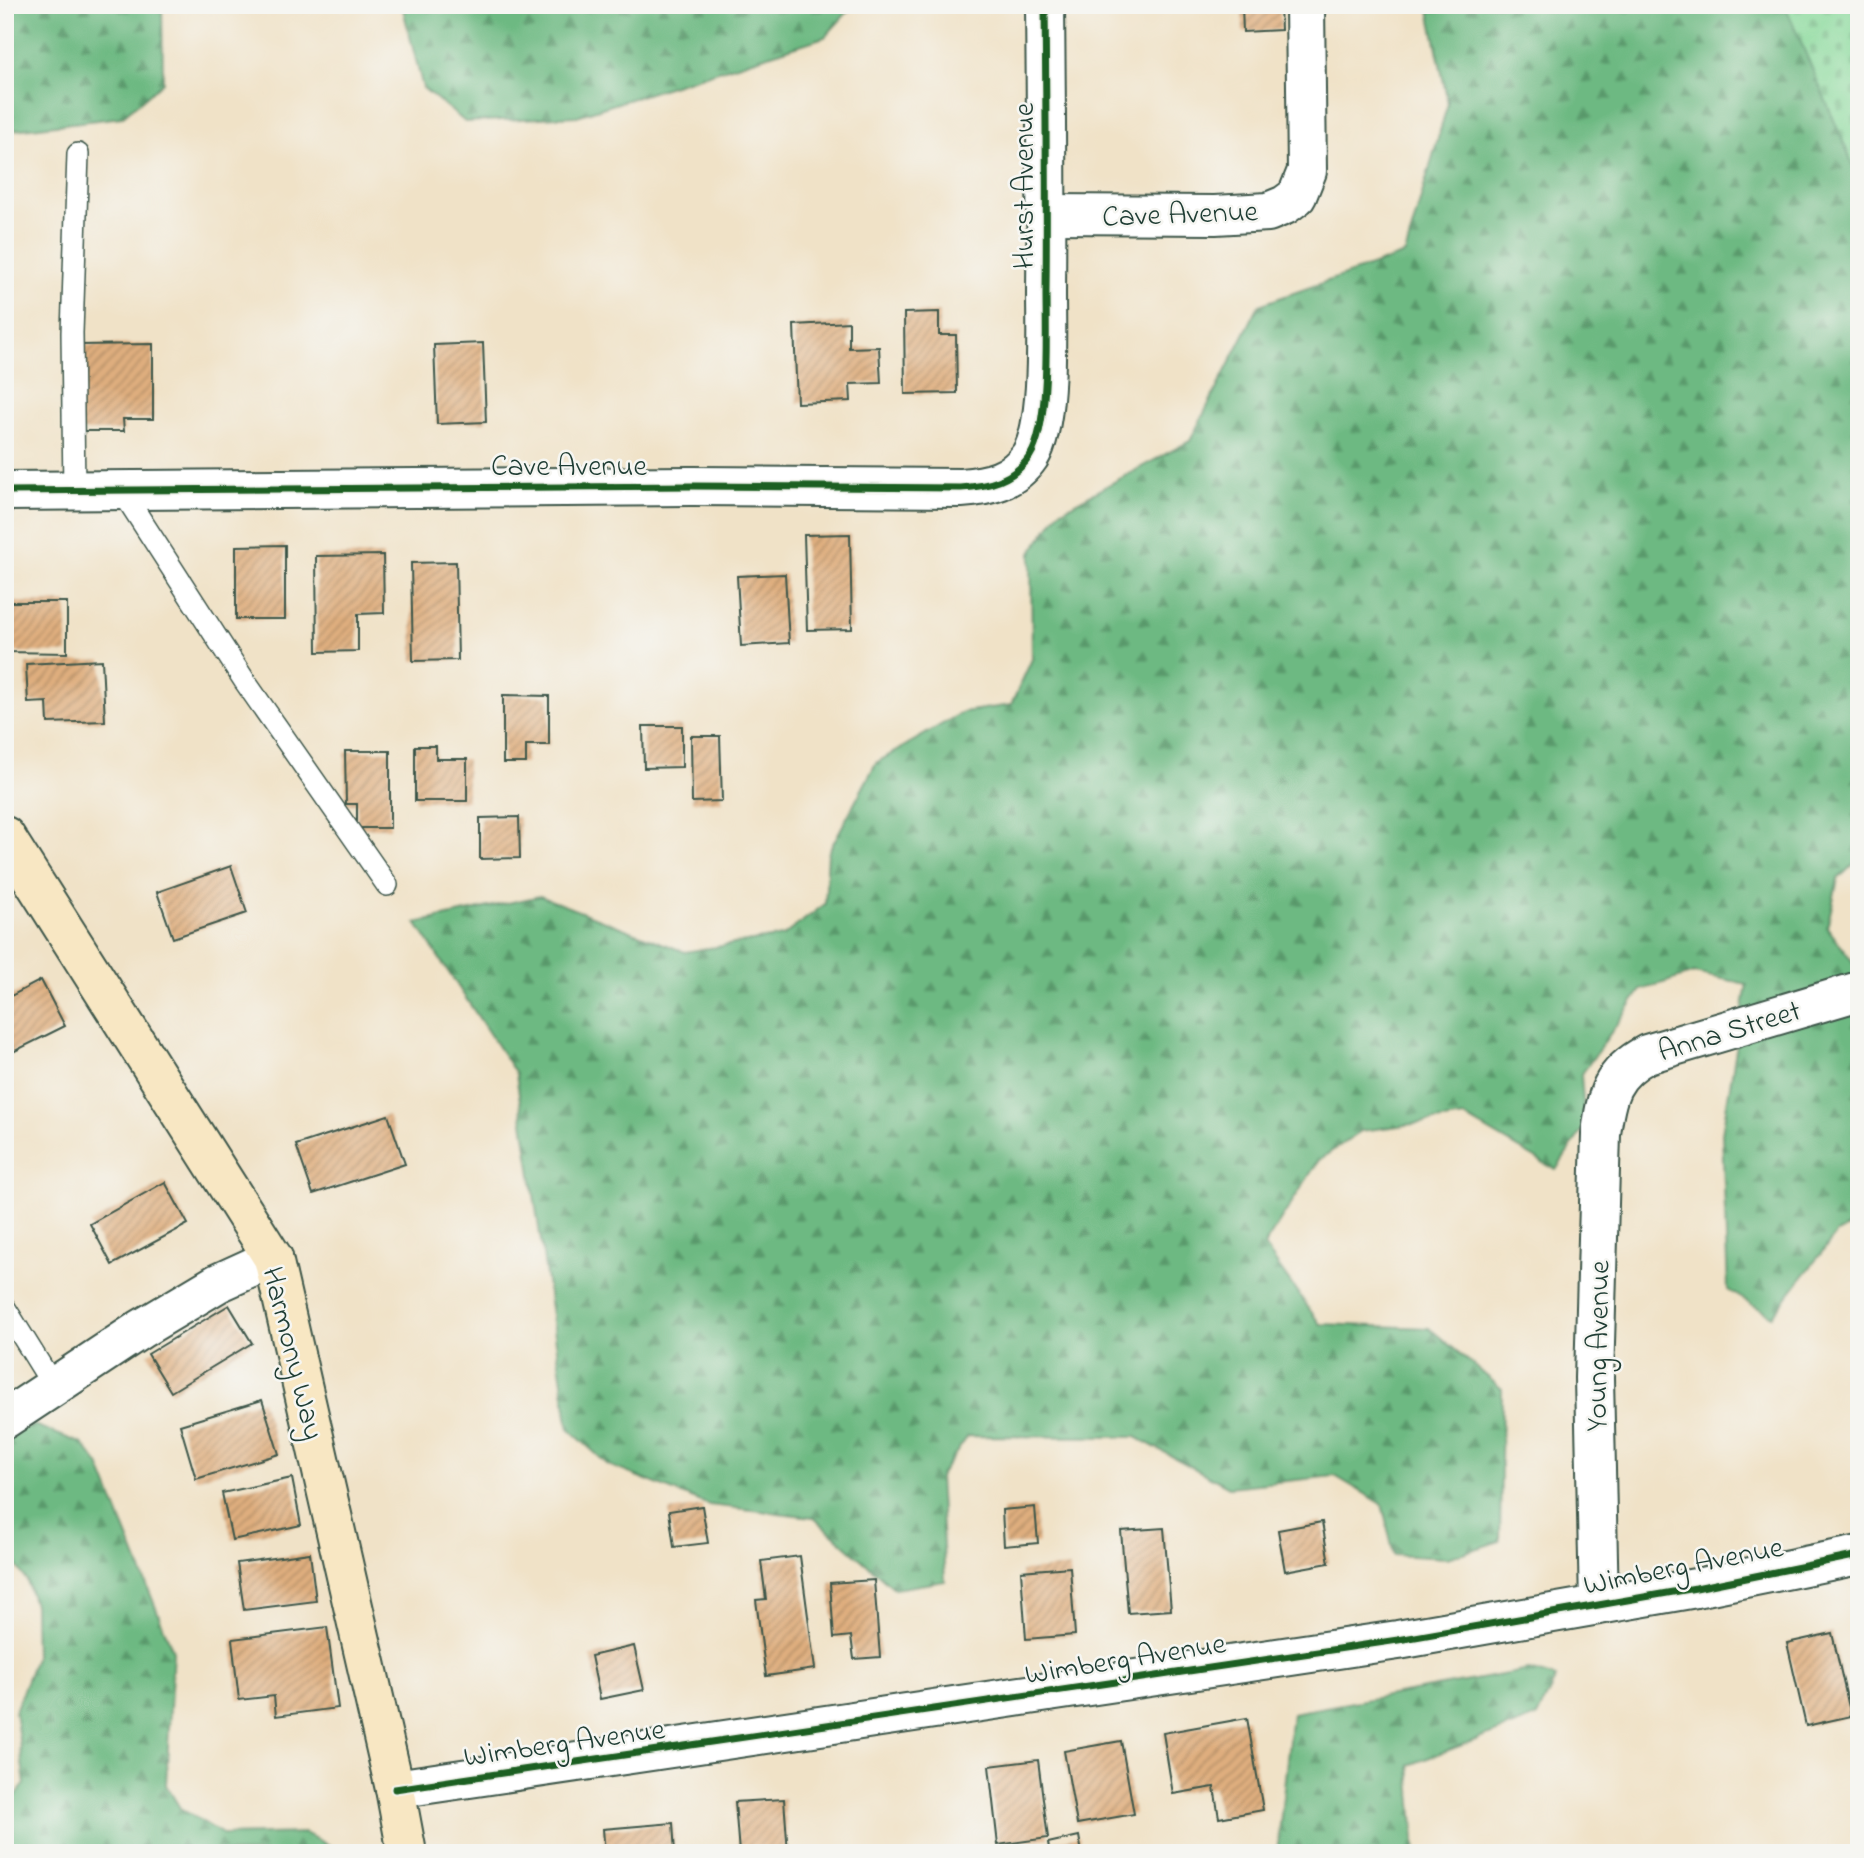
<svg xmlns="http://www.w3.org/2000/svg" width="1864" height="1858" viewBox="0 0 1864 1858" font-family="'Indie Flower',sans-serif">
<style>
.forest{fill:url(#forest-firs);stroke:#467b5b;stroke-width:2}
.cemetery{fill:url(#cemetery-stones);stroke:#538b67;stroke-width:2}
.building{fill:url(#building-hatch)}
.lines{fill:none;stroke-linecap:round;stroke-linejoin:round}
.lane-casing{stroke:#3e564a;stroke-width:24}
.street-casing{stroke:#3e564a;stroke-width:42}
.secondary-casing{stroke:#3e564a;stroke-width:42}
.lane{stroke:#fff;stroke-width:21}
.street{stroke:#fff;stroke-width:38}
.secondary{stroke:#f8e7c3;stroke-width:38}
.cycleway-casing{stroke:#f6f6f2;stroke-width:11}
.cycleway{stroke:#1b5e20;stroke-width:7}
.labels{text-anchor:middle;stroke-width:5;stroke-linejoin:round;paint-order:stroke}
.street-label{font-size:30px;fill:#1f3d34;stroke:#f6f6f2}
</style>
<defs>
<pattern id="forest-firs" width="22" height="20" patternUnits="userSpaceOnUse" patternTransform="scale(1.75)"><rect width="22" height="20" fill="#6db982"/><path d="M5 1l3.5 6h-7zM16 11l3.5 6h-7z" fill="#59986b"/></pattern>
<pattern id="cemetery-stones" width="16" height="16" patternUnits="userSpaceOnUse" patternTransform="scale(1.75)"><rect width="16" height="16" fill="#87d99a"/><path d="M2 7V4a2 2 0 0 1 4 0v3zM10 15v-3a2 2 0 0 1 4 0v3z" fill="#74bb85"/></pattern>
<pattern id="building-hatch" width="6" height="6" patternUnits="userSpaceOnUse" patternTransform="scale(1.75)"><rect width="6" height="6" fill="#dfae7e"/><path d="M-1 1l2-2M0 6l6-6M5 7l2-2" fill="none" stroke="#b48f68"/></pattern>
</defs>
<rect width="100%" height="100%" fill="#f6f6f2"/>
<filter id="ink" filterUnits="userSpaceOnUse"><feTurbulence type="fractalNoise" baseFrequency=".0143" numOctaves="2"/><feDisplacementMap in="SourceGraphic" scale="14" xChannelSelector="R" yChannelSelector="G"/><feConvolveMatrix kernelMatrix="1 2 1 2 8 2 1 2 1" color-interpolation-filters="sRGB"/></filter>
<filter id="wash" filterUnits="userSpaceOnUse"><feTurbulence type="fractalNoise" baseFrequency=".00686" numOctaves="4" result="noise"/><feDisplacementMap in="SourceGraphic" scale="28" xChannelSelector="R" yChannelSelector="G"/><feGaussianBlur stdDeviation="1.57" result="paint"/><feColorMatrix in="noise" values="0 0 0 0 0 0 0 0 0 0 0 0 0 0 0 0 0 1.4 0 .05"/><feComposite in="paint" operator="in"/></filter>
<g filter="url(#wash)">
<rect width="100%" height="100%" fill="#f0e2c7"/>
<!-- forest -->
<g class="forest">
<path d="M 5,5 L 162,5 L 163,82 L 122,117 L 5,131 Z"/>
<path d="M 402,5 L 854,5 L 825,37 L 577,116 L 465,122 L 423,88 Z"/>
<path d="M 1428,5 L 1859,5 L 1859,859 L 1838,879 L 1827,927 L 1859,970 L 1859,1221 L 1837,1233 L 1772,1316 L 1728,1290 L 1722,1133 L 1747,984 L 1694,973 L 1641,990 L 1581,1075 L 1585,1126 L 1556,1170 L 1465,1117 L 1361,1131 L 1319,1160 L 1264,1246 L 1320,1324 L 1429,1328 L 1502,1389 L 1500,1541 L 1447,1558 L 1394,1555 L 1382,1504 L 1335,1476 L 1229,1487 L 1136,1437 L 968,1436 L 939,1477 L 945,1581 L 895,1589 L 813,1517 L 709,1505 L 608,1465 L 569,1429 L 516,1074 L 416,923 L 540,896 L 685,952 L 783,936 L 825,904 L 828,853 L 876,763 L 963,712 L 1011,705 L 1032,659 L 1031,553 L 1060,511 L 1190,441 L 1259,305 L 1405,254 L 1448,103 Z"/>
<path d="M 34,1425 L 83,1444 L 99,1465 L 173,1651 L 166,1785 L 180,1808 L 224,1835 L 305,1833 L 342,1853 L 5,1853 L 5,1804 L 9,1804 L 25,1784 L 15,1711 L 35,1658 L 34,1605 L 27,1581 L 5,1549 L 5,1434 Z"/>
<path d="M 1529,1670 L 1556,1678 L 1537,1717 L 1409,1765 L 1416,1853 L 1277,1853 L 1292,1713 Z"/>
</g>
<!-- cemetery -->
<path class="cemetery" d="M 1785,5 L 1859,5 L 1859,179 Z"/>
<g id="blocks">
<!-- building -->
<g class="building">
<path d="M 1242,5 L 1280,5 L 1281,30 L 1243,32 Z"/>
<path d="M 939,312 L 939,335 L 956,335 L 957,393 L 905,394 L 904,313 Z"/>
<path d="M 849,322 L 849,348 L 879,347 L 881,383 L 850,384 L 851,401 L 797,403 L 794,325 Z"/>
<path d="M 483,343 L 486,422 L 437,424 L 434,345 Z"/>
<path d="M 153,344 L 153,419 L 123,419 L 124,431 L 78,431 L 77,345 Z"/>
<path d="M 850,534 L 852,629 L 807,630 L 804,535 Z"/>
<path d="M 285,545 L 285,619 L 236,619 L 236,546 Z"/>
<path d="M 383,555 L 384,613 L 358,614 L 358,651 L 317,652 L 316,556 Z"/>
<path d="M 456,562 L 458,660 L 413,661 L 411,563 Z"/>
<path d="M 785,574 L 789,643 L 741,646 L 737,576 Z"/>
<path d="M 5,602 L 67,602 L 67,653 L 5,652 Z"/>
<path d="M 102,660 L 105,721 L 48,723 L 47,702 L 28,703 L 26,664 Z"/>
<path d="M 503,695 L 549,696 L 549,745 L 526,745 L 526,763 L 503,763 Z"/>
<path d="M 643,726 L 682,726 L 682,767 L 644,768 Z"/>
<path d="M 691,736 L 720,736 L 722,801 L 692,802 Z"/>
<path d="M 415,746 L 436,746 L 436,759 L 467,759 L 467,801 L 415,801 Z"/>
<path d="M 345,751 L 390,751 L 390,828 L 357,828 L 357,804 L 346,804 Z"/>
<path d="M 519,817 L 520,858 L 480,859 L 480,818 Z"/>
<path d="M 231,866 L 247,913 L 173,938 L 157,892 Z"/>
<path d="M 41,980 L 65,1026 L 5,1056 L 5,999 Z"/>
<path d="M 388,1115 L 405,1164 L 313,1194 L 296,1145 Z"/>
<path d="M 165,1182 L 188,1224 L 112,1265 L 90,1224 Z"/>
<path d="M 229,1305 L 252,1343 L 171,1392 L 148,1354 Z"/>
<path d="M 262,1400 L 279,1454 L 196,1479 L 180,1425 Z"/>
<path d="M 292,1478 L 301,1525 L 232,1540 L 222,1493 Z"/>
<path d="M 702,1506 L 708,1543 L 674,1547 L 669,1511 Z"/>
<path d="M 1035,1507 L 1038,1543 L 1004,1546 L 1002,1510 Z"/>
<path d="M 1322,1522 L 1329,1563 L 1285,1571 L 1278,1530 Z"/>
<path d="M 1164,1528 L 1171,1610 L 1128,1613 L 1121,1531 Z"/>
<path d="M 310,1553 L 316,1601 L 244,1610 L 237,1563 Z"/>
<path d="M 800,1556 L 815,1669 L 766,1676 L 756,1600 L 766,1599 L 761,1561 Z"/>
<path d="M 1070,1567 L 1075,1635 L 1026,1639 L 1021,1571 Z"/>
<path d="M 874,1580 L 880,1657 L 854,1659 L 851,1636 L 834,1638 L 830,1583 Z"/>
<path d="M 327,1627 L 338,1708 L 276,1716 L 274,1696 L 239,1700 L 232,1639 Z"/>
<path d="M 1832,1633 L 1851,1716 L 1806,1726 L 1787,1643 Z"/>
<path d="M 634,1646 L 644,1690 L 600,1699 L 591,1656 Z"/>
<path d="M 1247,1718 L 1263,1810 L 1219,1818 L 1214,1787 L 1173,1794 L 1163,1733 Z"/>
<path d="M 1121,1741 L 1134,1814 L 1077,1824 L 1064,1751 Z"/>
<path d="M 1038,1760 L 1048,1838 L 998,1845 L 989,1766 Z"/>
<path d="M 784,1799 L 788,1853 L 739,1853 L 735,1802 Z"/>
<path d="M 673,1823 L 675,1853 L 605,1853 L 603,1829 Z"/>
<path d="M 1079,1836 L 1082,1853 L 1050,1853 L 1048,1843 Z"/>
</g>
</g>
</g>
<g filter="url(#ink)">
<use href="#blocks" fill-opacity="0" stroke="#3e564a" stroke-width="2"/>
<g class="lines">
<defs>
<g id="lane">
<path d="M 74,491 L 72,333 L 78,154"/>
<path d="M 122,491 L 246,683 L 387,885"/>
<path d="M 5,1308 L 54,1387"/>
</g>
<g id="street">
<path d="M 1047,214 L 1215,215 L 1268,212 L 1285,205 L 1297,196 L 1307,171 L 1305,5"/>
<path d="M 5,491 L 691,486 L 961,488 C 989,486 1013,481 1030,456 C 1050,424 1046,332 1046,293 C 1047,197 1046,101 1045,5"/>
<path d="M 5,1419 L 141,1329 L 218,1283 L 273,1258"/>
<path d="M 1599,1604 L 1594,1378 L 1601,1134 C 1606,1095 1611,1073 1647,1054 L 1859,991"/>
<path d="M 395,1789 L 1398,1640 L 1696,1588 L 1859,1555"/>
</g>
<path id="secondary" d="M 5,836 L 273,1258 L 395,1789 L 407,1853"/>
</defs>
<!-- lane casing -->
<use href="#lane" class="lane-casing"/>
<!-- street casing -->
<use href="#street" class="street-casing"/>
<!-- secondary casing -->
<use href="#secondary" class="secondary-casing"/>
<!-- lane -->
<use href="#lane" class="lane"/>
<!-- street -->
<use href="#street" class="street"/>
<!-- secondary -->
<use href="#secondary" class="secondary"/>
<defs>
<g id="cycleway">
<path d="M 5,491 L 691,486 L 961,488 C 989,486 1013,481 1030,456 C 1050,424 1046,332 1046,293 C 1047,197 1046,101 1045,5"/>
<path d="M 395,1789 L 1398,1640 L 1696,1588 L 1859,1555"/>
</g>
</defs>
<!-- cycleway casing -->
<use href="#cycleway" class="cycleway-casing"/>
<!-- cycleway -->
<use href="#cycleway" class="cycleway"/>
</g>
</g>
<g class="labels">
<!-- street labels -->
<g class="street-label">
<text transform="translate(1023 186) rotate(-90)" y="10">Hurst Avenue</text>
<text transform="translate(1180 213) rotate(-2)" y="10">Cave Avenue</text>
<text x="569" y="475">Cave Avenue</text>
<text transform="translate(1729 1030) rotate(-17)" y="10">Anna Street</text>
<text transform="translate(1597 1346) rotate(-89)" y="10">Young Avenue</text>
<text transform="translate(294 1353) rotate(76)" y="10">Harmony Way</text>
<text transform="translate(1683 1565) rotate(-11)" y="10">Wimberg Avenue</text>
<text transform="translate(1125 1658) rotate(-9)" y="10">Wimberg Avenue</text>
<text transform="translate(564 1742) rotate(-8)" y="10">Wimberg Avenue</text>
</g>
</g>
<!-- margin -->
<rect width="1864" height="1858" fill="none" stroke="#f6f6f2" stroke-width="28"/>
</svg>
